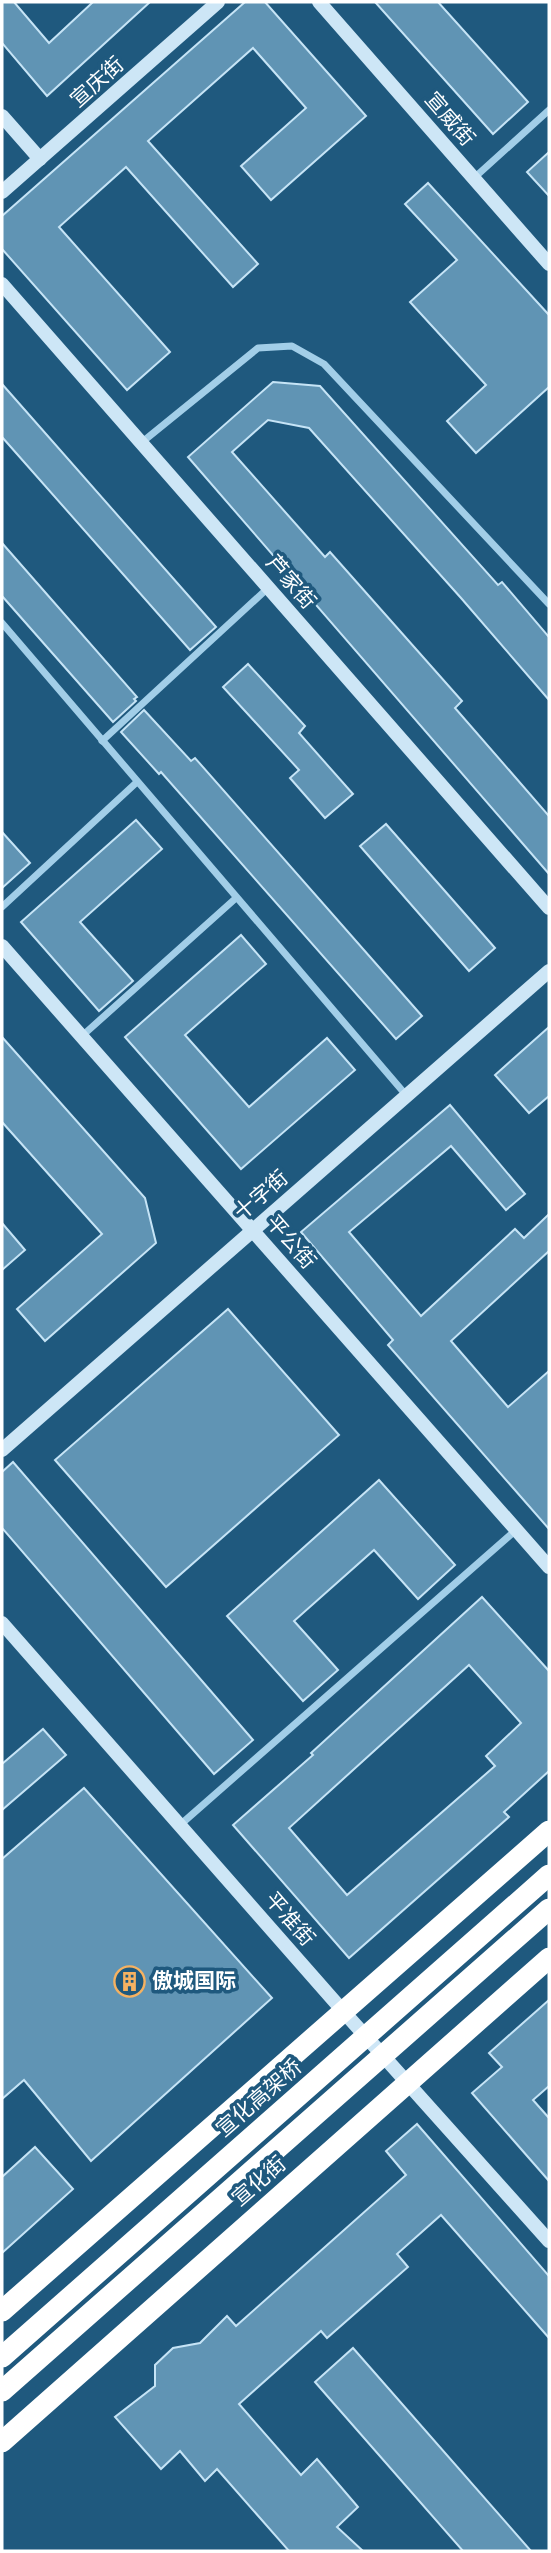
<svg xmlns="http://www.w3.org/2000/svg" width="551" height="2553" viewBox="0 0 551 2553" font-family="'Golos Text','Noto Sans SC',sans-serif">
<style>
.building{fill:#6094b4;stroke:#c6e4f6;stroke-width:2;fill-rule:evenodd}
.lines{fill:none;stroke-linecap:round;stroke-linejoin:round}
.street{stroke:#a2cee8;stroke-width:7}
.secondary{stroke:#cde6f6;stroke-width:14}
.highway{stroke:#fff;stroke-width:21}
.highway-bridge{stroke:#fff;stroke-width:21}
.labels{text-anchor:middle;stroke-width:7;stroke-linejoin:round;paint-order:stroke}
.street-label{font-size:21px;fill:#fff;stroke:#1f597e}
.poi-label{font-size:21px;font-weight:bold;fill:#fff;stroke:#1f597e;text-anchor:start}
</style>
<rect width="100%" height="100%" fill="#1f597e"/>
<!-- building -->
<g class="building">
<path d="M 2,2 L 14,2 L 49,43 L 93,2 L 150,2 L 47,96 L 2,43 Z"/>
<path d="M 245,2 L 265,2 L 366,116 L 271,200 L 241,166 L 306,108 L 253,48 L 148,141 L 258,264 L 233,287 L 126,167 L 59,227 L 170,352 L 127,390 L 2,249 L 2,216 Z"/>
<path d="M 375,2 L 438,2 L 528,102 L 493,134 Z"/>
<path d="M 549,152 L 549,196 L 527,172 Z"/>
<path d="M 428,183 L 549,315 L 549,387 L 476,453 L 447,421 L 486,385 L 410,302 L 457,260 L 405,204 Z"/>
<path d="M 273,382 L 320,386 L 498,585 L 502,582 L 549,637 L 549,700 L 461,598 L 309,428 L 268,420 L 232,452 L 325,557 L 330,552 L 462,701 L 455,708 L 549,816 L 549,874 L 188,457 Z"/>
<path d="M 2,384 L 216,627 L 190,650 L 2,437 Z"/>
<path d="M 2,543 L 137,697 L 134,699 L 136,701 L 113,722 L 2,596 Z"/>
<path d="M 248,664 L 305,726 L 299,733 L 353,794 L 325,818 L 290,778 L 299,770 L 223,687 Z"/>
<path d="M 144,710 L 191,761 L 195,758 L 422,1016 L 396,1039 L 161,772 L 159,774 L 121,732 Z"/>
<path d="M 136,820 L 162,849 L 80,922 L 133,981 L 99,1011 L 21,922 Z"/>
<path d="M 386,824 L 495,948 L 469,971 L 360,846 Z"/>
<path d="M 2,832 L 30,863 L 2,888 Z"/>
<path d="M 241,935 L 266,964 L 185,1035 L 249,1107 L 327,1038 L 355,1070 L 241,1169 L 125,1037 Z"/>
<path d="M 549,1027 L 549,1096 L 529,1113 L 495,1075 Z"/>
<path d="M 2,1037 L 145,1198 L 156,1243 L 45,1341 L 17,1309 L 102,1234 L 2,1122 Z"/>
<path d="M 450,1105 L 525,1194 L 506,1210 L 451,1146 L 349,1232 L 421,1316 L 515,1229 L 524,1238 L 549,1214 L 549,1251 L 451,1341 L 508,1407 L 549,1371 L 549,1529 L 388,1345 L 393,1340 L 301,1232 Z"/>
<path d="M 2,1223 L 25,1250 L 2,1270 Z"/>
<path d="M 228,1309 L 339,1435 L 166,1587 L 55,1460 Z"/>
<path d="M 13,1462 L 253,1740 L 214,1774 L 2,1528 L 2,1472 Z"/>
<path d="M 379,1480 L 455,1565 L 418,1599 L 374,1550 L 294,1621 L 338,1670 L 303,1701 L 227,1616 Z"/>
<path d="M 482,1597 L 549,1671 L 549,1771 L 504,1812 L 509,1817 L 349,1958 L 233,1825 L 313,1755 L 311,1753 ZM 469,1665 L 521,1723 L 486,1756 L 495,1766 L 347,1895 L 289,1828 Z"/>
<path d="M 43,1729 L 66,1755 L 2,1810 L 2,1764 Z"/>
<path d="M 84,1788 L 272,1998 L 91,2161 L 24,2080 L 2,2099 L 2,1859 Z"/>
<path d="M 549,2000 L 549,2086 L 533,2100 L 549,2118 L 549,2181 L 472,2093 L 502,2067 L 489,2053 Z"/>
<path d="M 417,2124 L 549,2276 L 549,2338 L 441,2215 L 397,2254 L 408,2267 L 327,2338 L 321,2331 L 239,2404 L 301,2475 L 317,2459 L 358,2507 L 337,2527 L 363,2551 L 289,2551 L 217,2469 L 205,2481 L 180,2451 L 161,2469 L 115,2417 L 155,2386 L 155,2365 L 173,2348 L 200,2343 L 227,2316 L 236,2326 L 406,2175 L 386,2151 Z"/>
<path d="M 35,2147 L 73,2189 L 2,2253 L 2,2177 Z"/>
<path d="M 353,2348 L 531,2551 L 463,2551 L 315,2382 Z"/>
</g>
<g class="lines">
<!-- street -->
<g class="street">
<path d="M 474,178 L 549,110"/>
<path d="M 141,443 L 258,348 L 292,346 L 324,364 L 549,604"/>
<path d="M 2,623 L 406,1095"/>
<path d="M 102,741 L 268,588"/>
<path d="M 2,907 L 137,782"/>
<path d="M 82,1036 L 236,898"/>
<path d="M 180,1825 L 516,1530"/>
</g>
<!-- secondary -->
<g class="secondary">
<path d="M 319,2 L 549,264"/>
<path d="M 2,116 L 40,159"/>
<path d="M 2,192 L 218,2"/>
<path d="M 2,284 L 549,908"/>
<path d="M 2,946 L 549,1567"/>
<path d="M 2,1450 L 549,971"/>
<path d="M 2,1623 L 343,2011 L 549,2241"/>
</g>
<!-- highway -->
<g class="highway">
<path d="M 2,2311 L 549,1831"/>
<path d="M 2,2442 L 549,1958"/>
</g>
<!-- highway-bridge -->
<g class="highway-bridge">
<path d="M 2,2357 L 549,1875"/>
<path d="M 2,2391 L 549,1909"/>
</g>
</g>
<!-- icons -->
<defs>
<symbol id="building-ring" viewBox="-11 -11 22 22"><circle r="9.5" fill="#1f597e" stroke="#f6b261" stroke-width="1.5"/><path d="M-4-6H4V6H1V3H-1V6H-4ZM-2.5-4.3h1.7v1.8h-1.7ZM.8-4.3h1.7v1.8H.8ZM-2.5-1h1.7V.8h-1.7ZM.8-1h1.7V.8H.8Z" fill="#f6b261"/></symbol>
</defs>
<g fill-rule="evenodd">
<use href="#building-ring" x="112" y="1964" width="35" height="35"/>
</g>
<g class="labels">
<!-- street labels -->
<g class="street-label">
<text transform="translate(97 82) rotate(-42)" y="7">宣庆街</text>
<text transform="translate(450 119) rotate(49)" y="7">宣威街</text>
<text transform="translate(291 582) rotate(49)" y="7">芦家街</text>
<text transform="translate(261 1195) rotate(-41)" y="7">十字街</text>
<text transform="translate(291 1242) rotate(49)" y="7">平公街</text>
<text transform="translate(290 1919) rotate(49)" y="7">平准街</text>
<text transform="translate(259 2098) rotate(-41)" y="7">宣化高架桥</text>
<text transform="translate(259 2181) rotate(-41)" y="7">宣化街</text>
</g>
<!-- poi labels -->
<g class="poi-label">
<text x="152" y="1988">傲城国际</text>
</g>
</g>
<!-- border -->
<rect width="551" height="2553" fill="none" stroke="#ffffff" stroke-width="7"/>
</svg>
